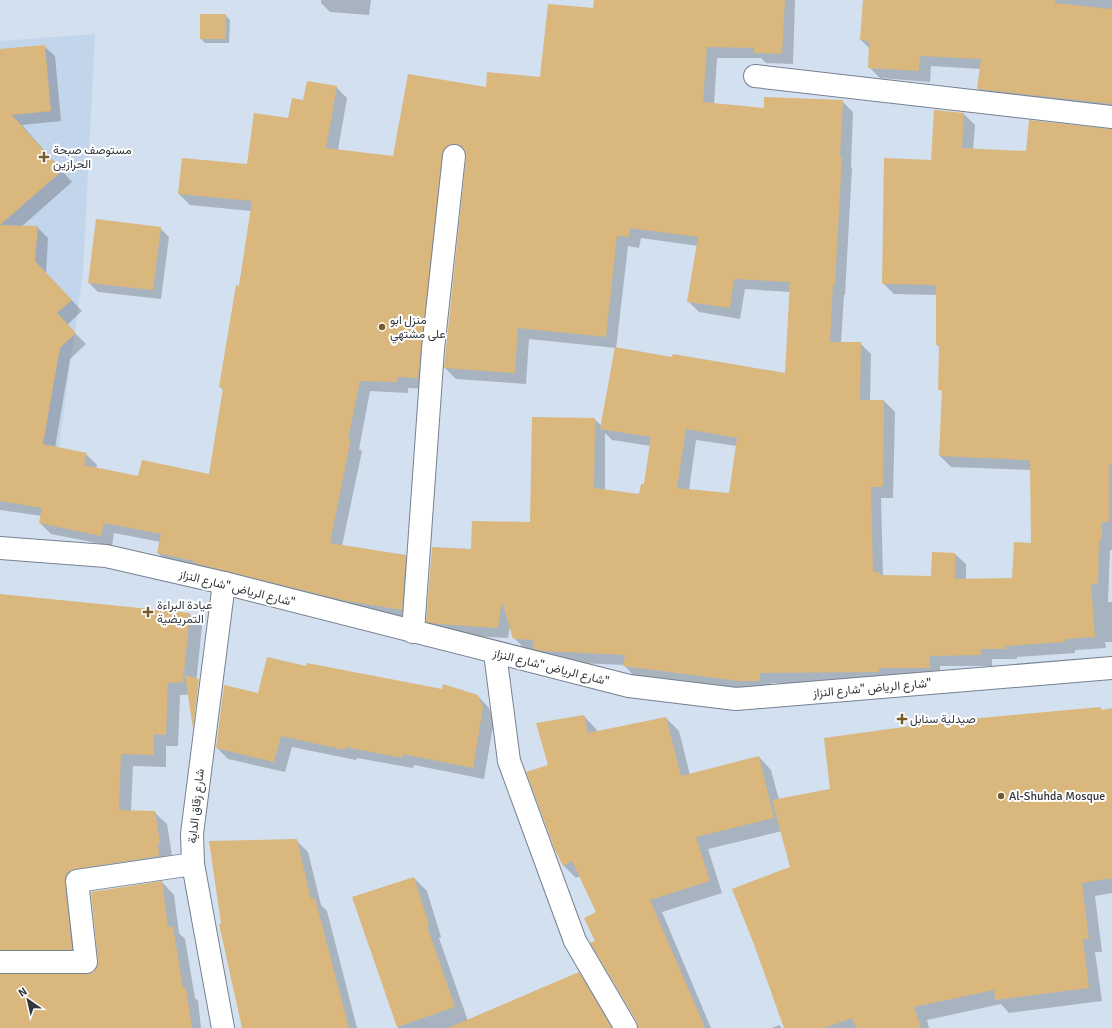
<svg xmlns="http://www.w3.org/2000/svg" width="1112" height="1028" viewBox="0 0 1112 1028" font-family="Signika,Vazirmatn,sans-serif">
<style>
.built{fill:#c3d5eb}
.shadow{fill:#0003;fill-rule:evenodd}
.building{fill:#d9b77d;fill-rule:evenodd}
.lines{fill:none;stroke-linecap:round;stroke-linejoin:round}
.minor-casing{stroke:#768190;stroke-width:24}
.tertiary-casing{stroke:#768190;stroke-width:24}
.minor{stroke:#fff;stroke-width:22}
.tertiary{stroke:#fff;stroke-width:22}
.poi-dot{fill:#765c2d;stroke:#fff;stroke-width:1.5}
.labels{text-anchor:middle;stroke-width:4;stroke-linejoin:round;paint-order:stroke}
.poi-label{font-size:12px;fill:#32373d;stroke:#fff;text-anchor:start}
.street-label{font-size:12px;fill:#32373d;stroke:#fff}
</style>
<rect width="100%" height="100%" fill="#d3e0f0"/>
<!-- built -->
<path class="built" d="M 95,34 L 83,273 L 50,511 L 0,499 L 0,41 Z"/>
<!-- shadow -->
<g class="shadow">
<path d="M 321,0 L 371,0 L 369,15 L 330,12 L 321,3 Z"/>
<path d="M 595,0 L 795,0 L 793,64 L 766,63 L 761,58 L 717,58 L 714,104 L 765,109 L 842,101 L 853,112 L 851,167 L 852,168 L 845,295 L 844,295 L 841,343 L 860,343 L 871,354 L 870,401 L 884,401 L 895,412 L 893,496 L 893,498 L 881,498 L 883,576 L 932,577 L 933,553 L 955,554 L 966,564 L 966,579 L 1013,579 L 1032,544 L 1031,470 L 951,467 L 940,456 L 943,393 L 940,389 L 940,348 L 937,345 L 937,295 L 894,294 L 883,283 L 932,161 L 935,111 L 964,114 L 975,125 L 973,150 L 1027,153 L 1112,130 L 1112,550 L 1110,550 L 1108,602 L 1112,602 L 1112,642 L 1105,642 L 1106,648 L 1075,650 L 1075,653 L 1017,657 L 1017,659 L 992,659 L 992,666 L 940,666 L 940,678 L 889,683 L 771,683 L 771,691 L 750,692 L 635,677 L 624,665 L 555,662 L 545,659 L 536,650 L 525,649 L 514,638 L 510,626 L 508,638 L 449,635 L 438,632 L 427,621 L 472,550 L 531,523 L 594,419 L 602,426 L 616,348 L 529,339 L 526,384 L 456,379 L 445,368 L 467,154 L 460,155 L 428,389 L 408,388 L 408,393 L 370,391 L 359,449 L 362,451 L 342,546 L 405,556 L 416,567 L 413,620 L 169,564 L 158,553 L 161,542 L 114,533 L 112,546 L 51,534 L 40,523 L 42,516 L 0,510 L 0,50 L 44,46 L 55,56 L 61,121 L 22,125 L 72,182 L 21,227 L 37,227 L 48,238 L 46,273 L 82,311 L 67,325 L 86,344 L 70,359 L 55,448 L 86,454 L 97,465 L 96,469 L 139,477 L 210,475 L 224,391 L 220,387 L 239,287 L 251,211 L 190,205 L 179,194 L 248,165 L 304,101 L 336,87 L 347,98 L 338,150 L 394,157 L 486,88 L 541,78 L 594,9 ZM 641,238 L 698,246 L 688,301 L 699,312 L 740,319 L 745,289 L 790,292 L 786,374 L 673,358 L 616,349 L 628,246 L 639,248 ZM 605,433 L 612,440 L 651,446 L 644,485 L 639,495 L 605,490 ZM 696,440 L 737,446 L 730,494 L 689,490 Z"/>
<path d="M 864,0 L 1112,0 L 1112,114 L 989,99 L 978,88 L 981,69 L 931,66 L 930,82 L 880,78 L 869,67 L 870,49 L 861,40 Z"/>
<path d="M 226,16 L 230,20 L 229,43 L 205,43 L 201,39 Z"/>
<path d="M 160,228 L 169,237 L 161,299 L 98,292 L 89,283 Z"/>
<path d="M 0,611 L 189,614 L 202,626 L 195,694 L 180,695 L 178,746 L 166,746 L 166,767 L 133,766 L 131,811 L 154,812 L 167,824 L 172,855 L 170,855 L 171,868 L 88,881 L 84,961 L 1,968 L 0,973 Z"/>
<path d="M 307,668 L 478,696 L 489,708 L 494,720 L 484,779 L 414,765 L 413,768 L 357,758 L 356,760 L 292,747 L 285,772 L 228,759 L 217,748 L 259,694 Z"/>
<path d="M 1100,708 L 1103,711 L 1112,709 L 1112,893 L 1095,896 L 1102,952 L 1095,952 L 1102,1001 L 1009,1013 L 1001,1004 L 927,1020 L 929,1028 L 785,1028 L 791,867 L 782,831 L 708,849 L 722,893 L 662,912 L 711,1028 L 639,1028 L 638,1022 L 596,941 L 597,912 L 580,876 L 576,878 L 563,865 L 549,765 L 584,716 L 596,729 L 597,732 L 666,718 L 679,731 L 690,775 L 759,757 L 771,770 L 779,800 L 831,789 Z"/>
<path d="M 296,840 L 308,852 L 321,905 L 327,911 L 357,1028 L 243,1028 Z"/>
<path d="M 414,878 L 427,891 L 441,937 L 439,938 L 468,1021 L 578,973 L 591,986 L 616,1028 L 398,1028 L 354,898 Z"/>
<path d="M 162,882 L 174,895 L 179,933 L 185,939 L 195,998 L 198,1001 L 201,1028 L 0,1028 L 0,976 L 86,976 L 93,974 Z"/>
<path d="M 779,1025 L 782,1028 L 772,1028 Z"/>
</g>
<!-- building -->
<g class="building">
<path d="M 594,0 L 785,0 L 782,54 L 754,53 L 754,48 L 707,47 L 703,102 L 764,108 L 764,97 L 843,100 L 840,156 L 842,157 L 835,284 L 833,284 L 830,342 L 861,342 L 860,400 L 884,400 L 883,485 L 882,487 L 871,487 L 873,572 L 880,572 L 880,575 L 931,576 L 932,552 L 955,553 L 955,579 L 1012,578 L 1014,542 L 1031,543 L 1030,460 L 939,456 L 942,390 L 938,390 L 939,345 L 936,345 L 936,285 L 882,284 L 884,158 L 931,160 L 934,110 L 964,113 L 962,148 L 1026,151 L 1029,120 L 1112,129 L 1112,464 L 1109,464 L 1109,522 L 1102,522 L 1102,540 L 1099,540 L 1098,584 L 1091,584 L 1095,637 L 1065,639 L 1065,642 L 1006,646 L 1006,649 L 981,649 L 981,655 L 930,656 L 930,668 L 879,668 L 879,672 L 760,673 L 760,681 L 739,681 L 623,666 L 625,655 L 543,651 L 533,649 L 533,640 L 513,639 L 502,601 L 498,628 L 437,624 L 426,622 L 432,547 L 471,549 L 472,521 L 530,522 L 532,417 L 595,418 L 594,488 L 639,494 L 641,484 L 644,484 L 651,437 L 600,429 L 615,347 L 672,357 L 673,354 L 785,373 L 790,282 L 734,279 L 730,308 L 687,302 L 698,237 L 630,228 L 629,237 L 617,236 L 606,337 L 518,328 L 515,373 L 444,368 L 466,157 L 465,151 L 462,146 L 456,144 L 449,145 L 444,149 L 442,155 L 418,378 L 398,377 L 397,382 L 360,381 L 348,439 L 351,439 L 330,543 L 406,555 L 402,610 L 347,601 L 194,563 L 194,561 L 157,553 L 161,534 L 104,523 L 101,536 L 39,523 L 42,508 L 0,501 L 0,49 L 45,45 L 51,111 L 12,115 L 62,171 L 0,225 L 38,226 L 35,261 L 72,300 L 57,313 L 76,333 L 60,348 L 43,444 L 87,453 L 84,465 L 138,476 L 142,460 L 209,474 L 223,388 L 219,387 L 236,285 L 239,286 L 252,201 L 178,194 L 182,158 L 247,164 L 254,113 L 288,118 L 292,98 L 303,100 L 307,81 L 337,86 L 326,148 L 393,156 L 408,74 L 486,87 L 487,72 L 540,77 L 548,4 L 593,8 ZM 686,429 L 737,438 L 729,493 L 677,488 Z"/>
<path d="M 863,0 L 1055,0 L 1055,3 L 1112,9 L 1112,104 L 977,89 L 981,59 L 920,56 L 919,71 L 868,68 L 869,41 L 860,40 Z"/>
<rect x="200" y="14" width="26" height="25"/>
<path d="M 96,219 L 161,227 L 153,290 L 88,283 Z"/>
<path d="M 0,594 L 190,613 L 183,682 L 168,683 L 166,735 L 154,734 L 154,755 L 121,754 L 119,810 L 155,811 L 160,843 L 158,843 L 159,856 L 75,869 L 69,871 L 65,876 L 65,882 L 72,950 L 0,950 Z"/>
<path d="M 267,657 L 306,666 L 307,663 L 442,689 L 443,684 L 478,695 L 483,708 L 473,768 L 403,754 L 402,758 L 346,747 L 345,750 L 281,736 L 274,762 L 216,748 L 224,685 L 258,693 Z"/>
<path d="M 185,675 L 199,679 L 193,729 Z"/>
<path d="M 1100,707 L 1102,710 L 1112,708 L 1112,878 L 1082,883 L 1089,939 L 1083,939 L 1089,988 L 995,1000 L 994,990 L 914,1007 L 921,1028 L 856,1028 L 852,1018 L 824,1028 L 784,1028 L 755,947 L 732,889 L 790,867 L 772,800 L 830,789 L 824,738 L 947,721 Z"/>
<path d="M 584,715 L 588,733 L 666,717 L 681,776 L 759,756 L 774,818 L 696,837 L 710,881 L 650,900 L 705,1028 L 638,1028 L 637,1022 L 590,943 L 595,941 L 584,918 L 596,912 L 572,861 L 563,866 L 555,850 L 526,772 L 548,765 L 536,723 Z"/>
<path d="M 297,839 L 311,899 L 315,898 L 349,1028 L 242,1028 L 219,924 L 221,923 L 209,841 Z"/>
<path d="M 414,877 L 429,925 L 427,926 L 455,1007 L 397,1027 L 352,897 Z"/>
<path d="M 162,881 L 168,927 L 173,926 L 183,988 L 186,988 L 192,1028 L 0,1028 L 0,974 L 86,974 L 92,973 L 97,968 L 98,961 L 91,892 Z"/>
<path d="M 579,972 L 612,1028 L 448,1028 Z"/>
</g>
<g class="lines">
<defs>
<g id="minor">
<path d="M 755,76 L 1112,117"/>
<path d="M 413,632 L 433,349 L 454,156"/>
<path d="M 495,653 L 509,761 L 575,941 L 626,1028"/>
<path d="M 0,962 L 86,962 L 77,881 L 193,864"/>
<path d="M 223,1028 L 193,864 L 192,834 L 224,583"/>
</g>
<path id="tertiary" d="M 0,548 L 106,556 L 224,583 L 629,686 L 736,699 L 1112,668"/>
</defs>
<!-- minor casing -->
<use href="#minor" class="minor-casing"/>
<!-- tertiary casing -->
<use href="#tertiary" class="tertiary-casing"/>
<!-- minor -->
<use href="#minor" class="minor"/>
<!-- tertiary -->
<use href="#tertiary" class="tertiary"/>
</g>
<!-- markers -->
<g class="poi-dot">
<path d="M42 151h4v4h4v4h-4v4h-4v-4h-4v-4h4z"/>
<circle cx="382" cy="327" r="4"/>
<path d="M146 606h4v4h4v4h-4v4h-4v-4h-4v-4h4z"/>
<path d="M900 713h4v4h4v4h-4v4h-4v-4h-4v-4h4z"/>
<circle cx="1001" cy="796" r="4"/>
</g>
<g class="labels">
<!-- poi labels -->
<g class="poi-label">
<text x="53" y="154">مستوصف صبحة<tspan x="53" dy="14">الحرازين</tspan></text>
<text x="390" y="324">منزل ابو<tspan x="390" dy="14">على مشتهي</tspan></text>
<text x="157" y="609">عيادة البراءة<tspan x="157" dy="14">التمريضية</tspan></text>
<text x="910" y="723">صيدلية سنابل</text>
<text x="1009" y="800">Al-Shuhda Mosque</text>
</g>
<!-- street labels -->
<g class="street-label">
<text transform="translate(237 588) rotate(14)" y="4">شارع الرياض "شارع النزاز"</text>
<text transform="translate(551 667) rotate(14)" y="4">شارع الرياض "شارع النزاز"</text>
<text transform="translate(872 688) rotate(-5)" y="4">شارع الرياض "شارع النزاز"</text>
<text transform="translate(196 806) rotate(-84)" y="4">شارع زقاق الداية</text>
</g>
</g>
<!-- north arrow -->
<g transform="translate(28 1000) rotate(326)" stroke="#ffffff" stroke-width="3" paint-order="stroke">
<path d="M0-3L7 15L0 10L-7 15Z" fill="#32373d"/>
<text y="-6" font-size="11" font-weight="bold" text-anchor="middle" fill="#32373d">N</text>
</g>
</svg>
